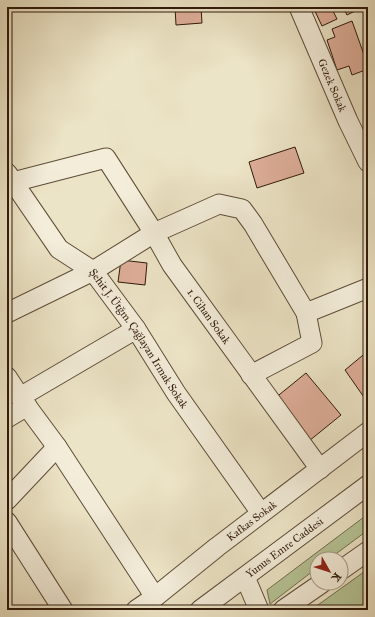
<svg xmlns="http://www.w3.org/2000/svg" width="375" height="617" viewBox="0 0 375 617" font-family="'IM FELL Great Primer',serif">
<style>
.green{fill:#b6c496;stroke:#726e50}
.building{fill:#deae99;stroke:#2f190a}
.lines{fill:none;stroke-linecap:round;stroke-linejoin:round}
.minor-casing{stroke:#5e4c39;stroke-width:21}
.minor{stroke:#f3edda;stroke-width:19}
.labels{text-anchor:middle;stroke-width:3.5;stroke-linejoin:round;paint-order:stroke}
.street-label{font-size:11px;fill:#2f190a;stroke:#f3edda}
</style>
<rect width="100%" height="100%" fill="#ece4c6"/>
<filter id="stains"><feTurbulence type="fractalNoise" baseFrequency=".005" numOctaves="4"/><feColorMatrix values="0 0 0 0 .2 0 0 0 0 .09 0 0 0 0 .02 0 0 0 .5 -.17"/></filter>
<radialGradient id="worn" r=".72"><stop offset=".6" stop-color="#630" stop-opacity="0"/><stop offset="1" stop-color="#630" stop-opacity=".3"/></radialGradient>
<!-- green -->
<g class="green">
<path d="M 368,514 L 368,530 L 329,559 L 317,559 L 317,568 L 270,604 L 267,590 Z"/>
<path d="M 368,569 L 368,610 L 311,610 Z"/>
</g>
<!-- building -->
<g class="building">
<path d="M 175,7 L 201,7 L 202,23 L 176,25 Z"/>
<path d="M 313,7 L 337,7 L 332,9 L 337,19 L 322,26 Z"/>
<path d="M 343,7 L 361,7 L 361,8 L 347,15 Z"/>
<path d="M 352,21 L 368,66 L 368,69 L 352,75 L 349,66 L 337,70 L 327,40 L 335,37 L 332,29 Z"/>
<path d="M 295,147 L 304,173 L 257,188 L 249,162 Z"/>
<path d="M 121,260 L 147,263 L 145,285 L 118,282 Z"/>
<path d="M 368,351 L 368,403 L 345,370 Z"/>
<path d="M 306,373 L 341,415 L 309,441 L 274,399 Z"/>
</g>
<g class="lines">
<defs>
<g id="minor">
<path id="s1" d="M 299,7 L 348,121 L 368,162"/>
<path id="s2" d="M 7,173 L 59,249 L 93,271 L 136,329 L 176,393 L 261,513"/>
<path id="s3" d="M 13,182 L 106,158 L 154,233 L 172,265 L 320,469"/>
<path d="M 7,313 L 93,271 L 154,233 L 219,204 L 242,209 L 253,224 L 306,313"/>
<path d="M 251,375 L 312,343 L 306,313 L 368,288"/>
<path d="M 7,377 L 20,397 L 57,447 L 155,597"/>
<path d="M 20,397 L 136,329"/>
<path d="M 7,418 L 27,406"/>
<path d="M 7,500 L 57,447"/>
<path d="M 7,522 L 63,610"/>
<path d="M 341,570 L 368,551"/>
<path d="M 245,577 L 259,610"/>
<path id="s4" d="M 136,610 L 155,597 L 217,547 L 368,432"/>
<path id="s5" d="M 200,610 L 368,485"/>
<path d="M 283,610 L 322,583"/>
</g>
</defs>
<!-- minor casing -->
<use href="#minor" class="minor-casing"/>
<!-- minor -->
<use href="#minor" class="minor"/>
</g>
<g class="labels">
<!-- street labels -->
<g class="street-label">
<text dy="4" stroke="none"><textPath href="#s1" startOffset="85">Gezek Sokak</textPath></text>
<text dy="4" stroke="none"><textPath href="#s3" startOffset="285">1. Cihan Sokak</textPath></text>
<text dy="4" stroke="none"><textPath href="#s2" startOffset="214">Şehit J. Ütğm. Çağlayan Irmak Sokak</textPath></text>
<text dy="4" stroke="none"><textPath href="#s4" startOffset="146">Kafkas Sokak</textPath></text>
<text dy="4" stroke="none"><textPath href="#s5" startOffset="105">Yunus Emre Caddesi</textPath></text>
</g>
</g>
<!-- margin -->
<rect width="375" height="617" fill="none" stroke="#ece4c6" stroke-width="24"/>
<rect x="8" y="8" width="359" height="601" fill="none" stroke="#2f190a" stroke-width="2"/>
<rect x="12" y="12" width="351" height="593" fill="none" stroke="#2f190a"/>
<!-- north arrow -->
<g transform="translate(329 571) rotate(129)"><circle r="19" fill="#f3edda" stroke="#a59887"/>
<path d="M0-3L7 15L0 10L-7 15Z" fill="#8f2418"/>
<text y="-6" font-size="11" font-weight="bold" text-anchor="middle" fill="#2f190a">K</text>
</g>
<rect width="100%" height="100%" filter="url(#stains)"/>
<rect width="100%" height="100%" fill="url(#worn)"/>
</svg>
